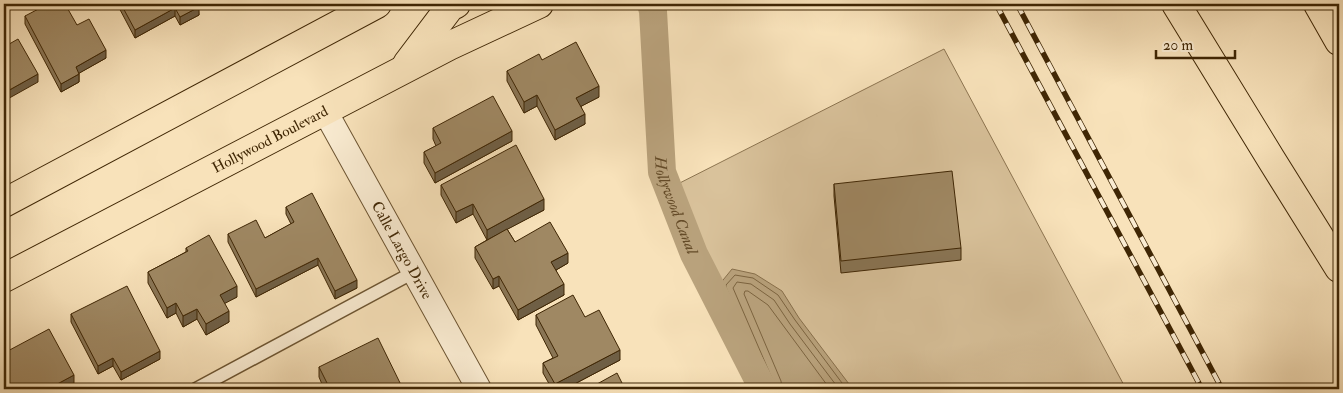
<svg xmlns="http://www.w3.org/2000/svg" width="1343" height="393" viewBox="0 0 1343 393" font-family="'IM FELL Double Pica',serif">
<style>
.green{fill:#d9c29b;stroke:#8c7450}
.water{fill:#b9a27c;stroke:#88704c}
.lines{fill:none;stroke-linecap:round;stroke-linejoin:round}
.shore{stroke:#7c6440;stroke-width:1}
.canal{stroke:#b9a27c;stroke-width:28}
.lane-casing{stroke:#6d5532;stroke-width:15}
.street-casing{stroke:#6d5532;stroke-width:26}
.highway-casing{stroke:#3f2604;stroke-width:30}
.lane{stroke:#faecd2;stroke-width:12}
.street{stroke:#faecd2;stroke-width:24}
.highway{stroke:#f8e2ba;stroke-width:28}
.rail-casing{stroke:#3f2604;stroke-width:5.5}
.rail{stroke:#faecd2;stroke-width:4;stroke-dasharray:11;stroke-linecap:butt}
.wall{fill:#897555;stroke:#3f2604}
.shaded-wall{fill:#6f5f45;stroke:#3f2604}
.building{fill:#9f8863;stroke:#3f2604}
.labels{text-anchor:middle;stroke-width:5;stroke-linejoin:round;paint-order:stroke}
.street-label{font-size:15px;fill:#3f2604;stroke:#faecd2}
.water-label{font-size:16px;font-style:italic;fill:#644b28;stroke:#faecd2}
</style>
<rect width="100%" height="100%" fill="#f8e2ba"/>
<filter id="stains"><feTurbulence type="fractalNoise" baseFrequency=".004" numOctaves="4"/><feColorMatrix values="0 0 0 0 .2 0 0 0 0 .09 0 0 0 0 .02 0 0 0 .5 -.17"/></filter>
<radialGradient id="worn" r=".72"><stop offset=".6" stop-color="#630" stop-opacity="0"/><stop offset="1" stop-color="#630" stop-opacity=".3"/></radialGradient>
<!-- green -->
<path class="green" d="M 944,49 L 1126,389 L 748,389 L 660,193 Z"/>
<!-- water -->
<path class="water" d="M 732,269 L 755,274 L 782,291 L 799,318 L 849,384 L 864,389 L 764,389 L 719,285 Z"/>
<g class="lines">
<!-- shore -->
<g class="shore">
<path d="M 768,389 L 768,385 L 726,287 L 726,285 L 735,275 L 753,278 L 778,295 L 795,320 L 845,387 L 848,389"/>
<path d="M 775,389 L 774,383 L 733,288 L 737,282 L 751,284 L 774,300 L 790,324 L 839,389"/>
<path d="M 782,389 L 781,381 L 744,294 L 745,291 L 748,291 L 768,305 L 830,389"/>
</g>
<!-- canal -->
<path class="canal" id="s1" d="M 651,4 L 653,11 L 662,172 L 694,254 L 763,389"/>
<defs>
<path id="lane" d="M 196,389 L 414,272"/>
<g id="street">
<path id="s2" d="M 325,111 L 479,389"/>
</g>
<g id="highway">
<path d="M 1176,4 L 1271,159 L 1339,268"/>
<path d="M 1318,4 L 1339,41"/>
<path d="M 407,64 L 450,7 L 456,4"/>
<path d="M 4,203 L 377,4"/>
<path id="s3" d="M 4,278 L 449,46 L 539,4"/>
</g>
</defs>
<!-- lane casing -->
<use href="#lane" class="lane-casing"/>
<!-- street casing -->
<use href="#street" class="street-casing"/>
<!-- highway casing -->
<use href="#highway" class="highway-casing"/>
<!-- lane -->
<use href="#lane" class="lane"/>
<!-- street -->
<use href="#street" class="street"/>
<!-- highway -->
<use href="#highway" class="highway"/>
<defs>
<g id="rail">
<path d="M 996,4 L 1202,389"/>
<path d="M 1017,4 L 1222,389"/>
</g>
</defs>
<!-- rail casing -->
<use href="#rail" class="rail-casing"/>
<!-- rail -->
<use href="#rail" class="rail"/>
</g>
<!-- wall -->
<g class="wall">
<path d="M 117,4 L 198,4 L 199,15 L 180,25 L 175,16 L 135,38 Z"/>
<path d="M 25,16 L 77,25 L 106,58 L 79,73 L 79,82 L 61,92 L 25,24 Z"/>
<path d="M 542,60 L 599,97 L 581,106 L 585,124 L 555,140 L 537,106 L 524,113 L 507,81 L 507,71 Z"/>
<path d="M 433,128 L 512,141 L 435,183 L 424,163 L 424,152 L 436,146 L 433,139 Z"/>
<path d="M 834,184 L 961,248 L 961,260 L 841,273 L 834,196 Z"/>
<path d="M 441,185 L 544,210 L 507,229 L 515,242 L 568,263 L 556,270 L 564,295 L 518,320 L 499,286 L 493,289 L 475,258 L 475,247 L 487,240 L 473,214 L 456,223 L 441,195 Z"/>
<path d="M 286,207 L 357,288 L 335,299 L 318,265 L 256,297 L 228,242 L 228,234 L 265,238 L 291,224 L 286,214 Z"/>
<path d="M 186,248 L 237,297 L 224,303 L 229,322 L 206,335 L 197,319 L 183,327 L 176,313 L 167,318 L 148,283 L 148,272 L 186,252 Z"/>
<path d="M 71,314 L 160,359 L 121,380 L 113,366 L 98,374 L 71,322 Z"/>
<path d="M 536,315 L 585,317 L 620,360 L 565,389 L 552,389 L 543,373 L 543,363 L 553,358 L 536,325 Z"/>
<path d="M 319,367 L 403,389 L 324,389 L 319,377 Z"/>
</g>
<!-- shaded-wall -->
<g class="shaded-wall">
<path d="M 199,7 L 199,15 L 180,25 L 180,17 Z"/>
<path d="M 175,8 L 175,16 L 135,38 L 135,30 Z"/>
<path d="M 106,50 L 106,58 L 76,75 L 76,67 Z"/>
<path d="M 38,74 L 38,82 L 4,101 L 4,93 Z"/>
<path d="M 79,74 L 79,82 L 61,92 L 61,84 Z"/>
<path d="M 599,86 L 599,97 L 576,109 L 576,98 Z"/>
<path d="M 537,95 L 537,106 L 524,113 L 524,102 Z"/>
<path d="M 585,114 L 585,124 L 555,140 L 555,130 Z"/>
<path d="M 512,131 L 512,141 L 435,183 L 435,173 Z"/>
<path d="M 544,199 L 544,210 L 487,240 L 487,230 Z"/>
<path d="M 473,204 L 473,214 L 456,223 L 456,212 Z"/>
<path d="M 568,253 L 568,263 L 551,273 L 551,262 Z"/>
<path d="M 318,258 L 318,265 L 256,297 L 256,289 Z"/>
<path d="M 499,276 L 499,286 L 493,289 L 493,279 Z"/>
<path d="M 357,280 L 357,288 L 335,299 L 335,291 Z"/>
<path d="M 564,284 L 564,295 L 518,320 L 518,310 Z"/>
<path d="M 237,286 L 237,297 L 220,306 L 220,295 Z"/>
<path d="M 176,303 L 176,313 L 167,318 L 167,308 Z"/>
<path d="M 197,309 L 197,319 L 183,327 L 183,316 Z"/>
<path d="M 229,311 L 229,322 L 206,335 L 206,324 Z"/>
<path d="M 620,350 L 620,360 L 565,389 L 555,389 L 555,384 Z"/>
<path d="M 160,351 L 160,359 L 121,380 L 121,372 Z"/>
<path d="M 113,358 L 113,366 L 98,374 L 98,366 Z"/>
<path d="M 74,375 L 74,383 L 62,389 L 48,389 Z"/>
<path d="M 15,385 L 15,389 L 7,389 Z"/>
</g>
<!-- building -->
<g class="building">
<path d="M 48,4 L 65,4 L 77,25 L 89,19 L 106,50 L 76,67 L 79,74 L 61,84 L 25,16 Z"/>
<path d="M 121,4 L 198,4 L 199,7 L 180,17 L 175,8 L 135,30 Z"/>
<path d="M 18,39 L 38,74 L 4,93 L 4,47 Z"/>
<path d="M 576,42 L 599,86 L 576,98 L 585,114 L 555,130 L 537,95 L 524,102 L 507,71 L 539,54 L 542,60 Z"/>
<path d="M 493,96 L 512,131 L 435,173 L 424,152 L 441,143 L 433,128 Z"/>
<path d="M 516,145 L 544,199 L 487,230 L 473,204 L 456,212 L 441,185 Z"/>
<path d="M 952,171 L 961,248 L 841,261 L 834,184 Z"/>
<path d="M 312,193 L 357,280 L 335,291 L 318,258 L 256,289 L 228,234 L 256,220 L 265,238 L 294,222 L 286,207 Z"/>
<path d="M 550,222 L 568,253 L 551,262 L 564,284 L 518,310 L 499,276 L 493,279 L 475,247 L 507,229 L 515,242 Z"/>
<path d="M 209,235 L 237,286 L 220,295 L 229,311 L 206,324 L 197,309 L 183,316 L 176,303 L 167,308 L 148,272 L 188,251 L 186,248 Z"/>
<path d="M 127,286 L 160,351 L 121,372 L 113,358 L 98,366 L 71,314 Z"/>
<path d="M 573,295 L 585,317 L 599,310 L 620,350 L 555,384 L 543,363 L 558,356 L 536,315 Z"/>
<path d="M 49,329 L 74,375 L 48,389 L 17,389 L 15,385 L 7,389 L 5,389 L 4,387 L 4,353 Z"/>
<path d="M 378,338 L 403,389 L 330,389 L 319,367 Z"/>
<path d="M 617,373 L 625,389 L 588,389 Z"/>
</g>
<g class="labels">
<!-- street labels -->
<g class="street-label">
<text dy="5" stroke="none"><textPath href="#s3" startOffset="300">Hollywood Boulevard</textPath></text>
<text dy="5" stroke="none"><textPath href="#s2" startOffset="159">Calle Largo Drive</textPath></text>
</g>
<!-- water labels -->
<g class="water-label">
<text dy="6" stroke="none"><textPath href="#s1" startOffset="204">Hollywood Canal</textPath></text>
</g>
</g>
<!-- margin -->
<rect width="1343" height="393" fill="none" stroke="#f8e2ba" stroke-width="20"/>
<rect x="5" y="5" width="1333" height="383" fill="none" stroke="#3f2604" stroke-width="2.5"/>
<rect x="10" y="10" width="1323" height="373" fill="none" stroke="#3f2604"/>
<!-- scale -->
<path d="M1156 50v8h79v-8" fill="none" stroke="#3f2604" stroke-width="2.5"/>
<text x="1163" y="50" font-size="15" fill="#3f2604" stroke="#faecd2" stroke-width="4" paint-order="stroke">20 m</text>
<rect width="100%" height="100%" filter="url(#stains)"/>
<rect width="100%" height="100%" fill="url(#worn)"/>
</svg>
